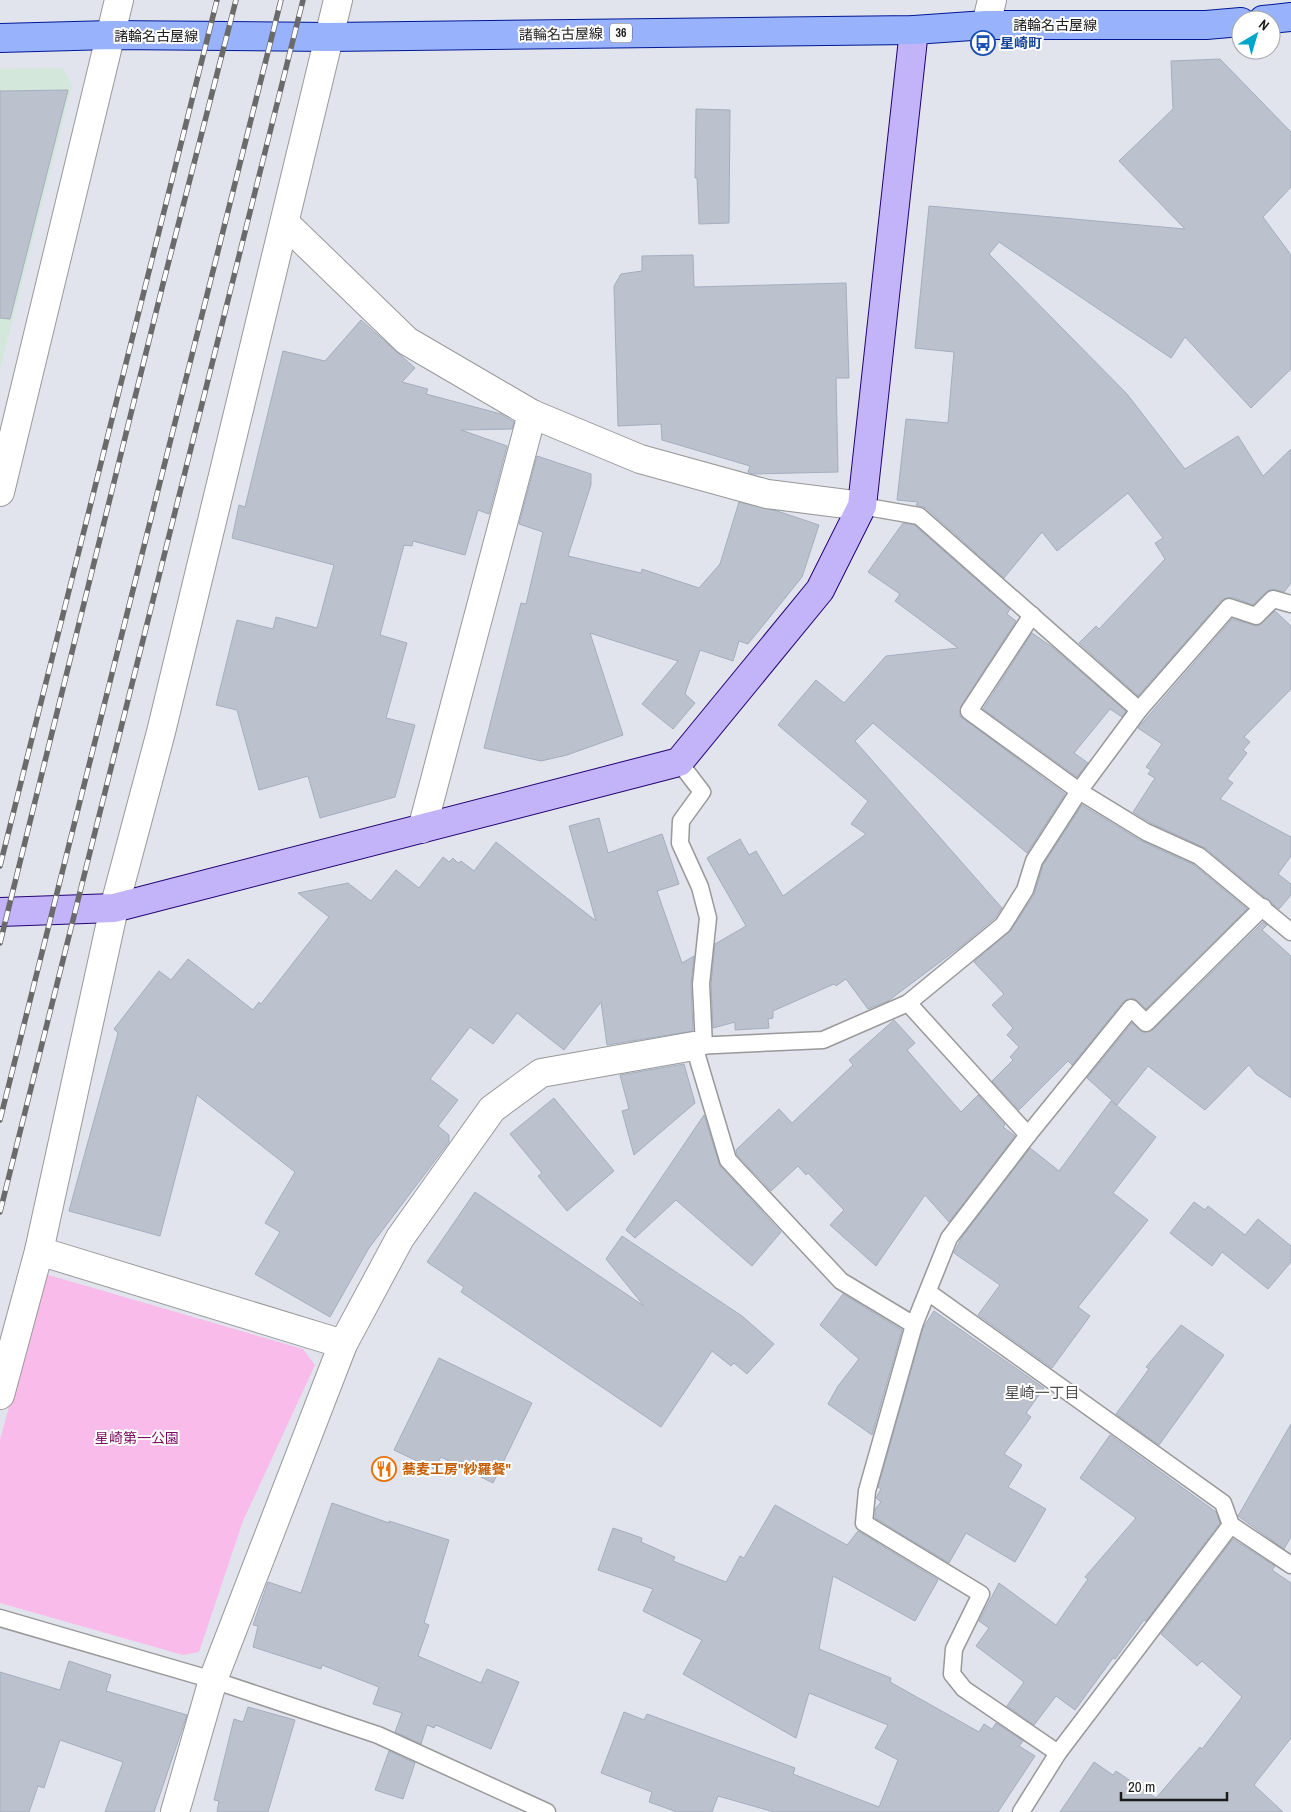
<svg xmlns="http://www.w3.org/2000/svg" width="1291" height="1812" viewBox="0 0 1291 1812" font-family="'Archivo Narrow','Noto Sans JP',sans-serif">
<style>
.industrial{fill:#d3e7da}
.park{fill:#f9bcea}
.building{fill:#bbc2cd;stroke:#a4aebf}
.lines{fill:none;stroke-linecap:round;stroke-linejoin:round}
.lane-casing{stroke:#999;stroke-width:19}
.street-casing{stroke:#999;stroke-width:30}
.secondary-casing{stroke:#230472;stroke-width:30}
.primary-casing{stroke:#001894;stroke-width:30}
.lane{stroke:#fff;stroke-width:16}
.street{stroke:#fff;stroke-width:28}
.secondary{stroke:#c3b3f9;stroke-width:28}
.primary{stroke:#98b2fc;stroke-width:28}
.rail-casing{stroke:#6a6a6a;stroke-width:5.5}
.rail{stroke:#fff;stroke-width:4;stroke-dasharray:11;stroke-linecap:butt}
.labels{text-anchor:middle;stroke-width:4;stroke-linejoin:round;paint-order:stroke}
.shield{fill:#fff;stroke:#606060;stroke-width:1}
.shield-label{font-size:12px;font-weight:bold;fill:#1c1c1c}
.street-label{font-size:14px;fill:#1c1c1c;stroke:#fff}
.transit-label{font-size:14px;font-weight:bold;fill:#164399;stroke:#fff;text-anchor:start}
.park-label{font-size:14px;fill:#790a5d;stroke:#fff}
.food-label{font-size:14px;font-weight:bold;fill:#c56008;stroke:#fff;text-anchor:start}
.neighbourhood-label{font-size:15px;fill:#4f4f4f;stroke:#fff}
</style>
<rect width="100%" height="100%" fill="#e1e3ed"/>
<!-- industrial -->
<path class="industrial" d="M 62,68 L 72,85 L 0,369 L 0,69 Z"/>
<!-- park -->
<path class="park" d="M 45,1274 L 303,1349 L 315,1365 L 243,1521 L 199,1652 L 183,1655 L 0,1603 L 0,1440 Z"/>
<!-- building -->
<g class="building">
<path d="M 1220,59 L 1291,132 L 1291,187 L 1263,217 L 1291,255 L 1291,369 L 1251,408 L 1185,337 L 1171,358 L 999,242 L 989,254 L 1127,394 L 1185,469 L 1238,436 L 1263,476 L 1291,449 L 1291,583 L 1284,592 L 1271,589 L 1266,592 L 1253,605 L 1232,597 L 1222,600 L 1138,696 L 1079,643 L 1096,626 L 1099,629 L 1165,559 L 1155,543 L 1163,538 L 1128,493 L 1057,551 L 1042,532 L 1004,578 L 926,508 L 916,505 L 918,502 L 897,500 L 906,419 L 948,423 L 954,352 L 915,348 L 929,206 L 1185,229 L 1119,161 L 1173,109 L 1171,61 Z"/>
<path d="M 68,90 L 10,319 L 0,318 L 0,91 Z"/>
<path d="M 696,109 L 730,110 L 729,223 L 699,224 L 697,178 L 695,178 Z"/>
<path d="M 693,255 L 694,287 L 846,283 L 849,378 L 836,378 L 838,472 L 752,474 L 748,472 L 750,466 L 662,440 L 661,424 L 618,426 L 614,286 L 621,274 L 642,271 L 642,256 Z"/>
<path d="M 361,320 L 415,368 L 402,382 L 428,389 L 426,394 L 501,414 L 514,422 L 512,429 L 461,430 L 507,446 L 489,514 L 478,510 L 465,555 L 413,541 L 412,546 L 404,545 L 380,635 L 407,643 L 386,718 L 415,725 L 395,797 L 320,818 L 308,776 L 259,790 L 237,710 L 216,705 L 237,620 L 273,629 L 276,617 L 317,628 L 334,565 L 232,538 L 239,505 L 245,507 L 283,351 L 325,361 Z"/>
<path d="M 537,456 L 591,474 L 591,485 L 568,556 L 641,573 L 642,569 L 699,588 L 720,564 L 739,502 L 777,511 L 819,525 L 802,577 L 748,644 L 739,641 L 733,661 L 700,650 L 685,694 L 695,703 L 673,729 L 642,704 L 678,661 L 590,633 L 623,735 L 567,755 L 541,761 L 484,748 L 521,603 L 526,604 L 543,532 L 519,524 Z"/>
<path d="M 903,523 L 914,525 L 1010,609 L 1007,614 L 1016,621 L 961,706 L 960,716 L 1065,794 L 1027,853 L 873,723 L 855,741 L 1002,908 L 995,918 L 960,947 L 888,1001 L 868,1009 L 846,979 L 836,986 L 834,984 L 773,1011 L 773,1018 L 768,1019 L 769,1028 L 735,1030 L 735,1022 L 713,1028 L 711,984 L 715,944 L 746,926 L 707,858 L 740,839 L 749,855 L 756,851 L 783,896 L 866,834 L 851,824 L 868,801 L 778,725 L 816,680 L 844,703 L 886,656 L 958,648 L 895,601 L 900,594 L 868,572 Z"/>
<path d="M 1275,611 L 1291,626 L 1291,689 L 1244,737 L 1250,742 L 1243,750 L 1247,753 L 1227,779 L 1233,783 L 1220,799 L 1291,837 L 1291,856 L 1278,874 L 1291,884 L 1291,895 L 1279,909 L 1205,848 L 1151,823 L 1133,812 L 1155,778 L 1148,774 L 1151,770 L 1146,767 L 1162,744 L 1138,728 L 1232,619 L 1258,626 Z"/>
<path d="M 1032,633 L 1052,647 L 1126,711 L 1122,717 L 1110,709 L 1074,753 L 1088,763 L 1077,777 L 983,709 Z"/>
<path d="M 1082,805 L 1141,841 L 1194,865 L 1247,909 L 1146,1009 L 1134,998 L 1124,1001 L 1072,1065 L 1068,1061 L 1019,1110 L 992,1081 L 1013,1060 L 1010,1057 L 1019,1047 L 1007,1035 L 1013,1028 L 992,1005 L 1004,994 L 974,962 L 1011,930 L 1034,895 L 1043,865 Z"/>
<path d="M 599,818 L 608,853 L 662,834 L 679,884 L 657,891 L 682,963 L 694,956 L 691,984 L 693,1031 L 607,1045 L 601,1002 L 564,1050 L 517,1013 L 493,1044 L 470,1027 L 430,1079 L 458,1100 L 438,1126 L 449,1135 L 449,1142 L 369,1248 L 330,1317 L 255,1274 L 280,1232 L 265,1223 L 295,1172 L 197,1095 L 160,1236 L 69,1211 L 118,1033 L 114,1029 L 159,971 L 171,980 L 188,959 L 253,1010 L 259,1002 L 261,1004 L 329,917 L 298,893 L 348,883 L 371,901 L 396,870 L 419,888 L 443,857 L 449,862 L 453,858 L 458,863 L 461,861 L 474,871 L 496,842 L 596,921 L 569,826 Z"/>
<path d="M 1263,922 L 1267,925 L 1262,930 L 1291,956 L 1291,1098 L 1256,1074 L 1249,1065 L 1205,1110 L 1148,1066 L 1117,1105 L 1087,1078 L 1132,1023 L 1143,1032 L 1153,1030 Z"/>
<path d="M 894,1020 L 915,1043 L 907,1050 L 961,1112 L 978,1095 L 1005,1125 L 1003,1127 L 1015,1136 L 949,1222 L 925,1195 L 876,1266 L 830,1225 L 844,1210 L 808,1173 L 806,1175 L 798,1166 L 771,1191 L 737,1155 L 736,1150 L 779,1109 L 792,1123 L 853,1065 L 849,1060 Z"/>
<path d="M 684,1064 L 695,1103 L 634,1155 L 622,1111 L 629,1109 L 620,1075 Z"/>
<path d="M 554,1098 L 614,1171 L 567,1211 L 538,1176 L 542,1173 L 510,1134 Z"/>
<path d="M 1111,1101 L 1156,1137 L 1113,1193 L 1148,1220 L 1078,1307 L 1090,1316 L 1052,1368 L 978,1315 L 1000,1285 L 954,1253 L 962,1237 L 1030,1148 L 1059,1171 Z"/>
<path d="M 704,1115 L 720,1166 L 781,1232 L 752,1266 L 676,1200 L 635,1238 L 626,1230 Z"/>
<path d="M 475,1192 L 644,1306 L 606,1259 L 622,1236 L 742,1316 L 774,1344 L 747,1374 L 734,1363 L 731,1366 L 712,1351 L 661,1427 L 461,1292 L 464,1287 L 427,1262 Z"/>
<path d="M 1194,1202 L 1205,1210 L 1208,1206 L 1245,1235 L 1258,1219 L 1291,1246 L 1291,1262 L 1268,1289 L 1222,1252 L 1212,1266 L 1170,1233 Z"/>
<path d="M 843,1294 L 902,1330 L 872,1435 L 828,1404 L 838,1386 L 859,1359 L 820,1325 Z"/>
<path d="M 934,1311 L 1044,1388 L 1026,1413 L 1031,1417 L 1004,1454 L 1022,1465 L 1008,1487 L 1046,1509 L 1015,1562 L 966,1533 L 949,1563 L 875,1518 L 875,1509 L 881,1502 L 876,1498 L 881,1489 L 878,1487 L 923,1328 Z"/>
<path d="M 1181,1325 L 1224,1355 L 1159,1445 L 1116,1414 L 1149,1369 L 1146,1367 Z"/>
<path d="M 439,1358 L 532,1403 L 493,1483 L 441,1457 L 434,1469 L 394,1450 Z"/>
<path d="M 1291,1424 L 1291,1537 L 1284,1549 L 1238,1516 Z"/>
<path d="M 1110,1435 L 1216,1512 L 1220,1523 L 1146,1621 L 1144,1620 L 1115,1659 L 1113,1658 L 1075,1710 L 1056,1696 L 1034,1725 L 1007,1706 L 1024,1682 L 976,1646 L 989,1628 L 979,1621 L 999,1583 L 1056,1625 L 1088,1579 L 1085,1577 L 1136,1518 L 1080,1478 Z"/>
<path d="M 332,1503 L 389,1523 L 389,1521 L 449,1540 L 424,1623 L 429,1625 L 418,1656 L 481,1683 L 487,1669 L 519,1682 L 491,1749 L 436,1725 L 434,1728 L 427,1725 L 421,1744 L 395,1732 L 402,1713 L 373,1704 L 379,1687 L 322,1665 L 321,1669 L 253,1647 L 258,1626 L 253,1625 L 268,1582 L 301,1593 Z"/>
<path d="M 775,1505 L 847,1545 L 858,1531 L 938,1580 L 915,1621 L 833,1576 L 819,1649 L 891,1678 L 890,1682 L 979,1732 L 984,1724 L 992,1729 L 996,1723 L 1023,1741 L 1019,1746 L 1035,1756 L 998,1812 L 774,1812 L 718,1796 L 712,1812 L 677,1812 L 649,1802 L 652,1792 L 601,1773 L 624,1712 L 644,1720 L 647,1714 L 795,1768 L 793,1774 L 879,1807 L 898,1760 L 875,1748 L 888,1725 L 809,1693 L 796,1738 L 683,1674 L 702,1640 L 643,1611 L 653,1589 L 598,1570 L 613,1528 L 642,1538 L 641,1542 L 675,1557 L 673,1561 L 726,1582 L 740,1556 L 744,1558 Z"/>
<path d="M 1233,1539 L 1275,1566 L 1272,1570 L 1291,1583 L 1291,1738 L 1254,1785 L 1283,1812 L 1060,1812 L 1094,1762 L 1113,1775 L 1116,1771 L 1156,1798 L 1200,1747 L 1202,1749 L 1242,1697 L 1202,1661 L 1197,1666 L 1161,1634 Z"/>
<path d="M 69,1661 L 111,1675 L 106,1691 L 187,1715 L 154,1812 L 105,1812 L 123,1762 L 60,1740 L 44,1788 L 38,1786 L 29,1812 L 0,1812 L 0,1672 L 60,1690 Z"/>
<path d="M 248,1707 L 295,1720 L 268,1812 L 217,1812 L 219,1801 L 214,1800 L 234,1719 L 243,1722 Z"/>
<path d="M 389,1751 L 415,1763 L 403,1799 L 375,1790 Z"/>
</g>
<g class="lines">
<defs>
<g id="lane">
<path d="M 862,506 L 919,516 L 1139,710"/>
<path d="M 1032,615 L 969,711 L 1079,791 L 1146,832 L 1199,856 L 1291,932"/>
<path d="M 679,762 L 702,792 L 681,821 L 680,843 L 700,887 L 708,918 L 701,984 L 704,1046"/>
<path d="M 908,1003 L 1028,1135"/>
<path d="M 928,1292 L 1223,1503 L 1231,1525 L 1291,1565"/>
<path d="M 914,1325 L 841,1281 L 728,1160 L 694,1046 L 823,1040 L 908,1003 L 1003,925 L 1025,890 L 1034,861 L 1079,791 L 1139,710 L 1229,607 L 1256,616 L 1273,599 L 1291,604"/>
<path d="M 0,1618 L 213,1680 L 378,1735 L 547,1812"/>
<path d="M 1058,1753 L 964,1689 L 952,1674 L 954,1649 L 981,1594 L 864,1523 L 867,1491 L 914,1325 L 949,1238 L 1028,1135 L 1131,1008 L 1146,1023 L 1263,907"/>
<path d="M 1021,1812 L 1058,1753 L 1231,1525"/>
</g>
<g id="street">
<path d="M 986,25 L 992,0"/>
<path d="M 285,223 L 407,341 L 532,414 L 640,459 L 767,494 L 862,506"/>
<path d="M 0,492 L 119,0"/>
<path d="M 422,829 L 532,414"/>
<path d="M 39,1251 L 343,1344"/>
<path d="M 0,1395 L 39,1251 L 114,908 L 161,732 L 338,0"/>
<path d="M 175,1812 L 213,1680 L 343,1344 L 400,1238 L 492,1109 L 541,1073 L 694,1046"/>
</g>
<path id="secondary" d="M 0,912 L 114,908 L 679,762 L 820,590 L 862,506 L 914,30"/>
<g id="primary">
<path d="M 1263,20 L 1291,17"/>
<path d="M 0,38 L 111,35 L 329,37 L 914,30 L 986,25 L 1206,25 L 1241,22"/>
</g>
</defs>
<!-- lane casing -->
<use href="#lane" class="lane-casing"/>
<!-- street casing -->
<use href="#street" class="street-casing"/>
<!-- secondary casing -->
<use href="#secondary" class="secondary-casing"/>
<!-- primary casing -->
<use href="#primary" class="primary-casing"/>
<!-- lane -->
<use href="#lane" class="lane"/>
<!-- street -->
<use href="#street" class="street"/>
<!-- secondary -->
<use href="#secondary" class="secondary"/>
<!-- primary -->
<use href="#primary" class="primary"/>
<defs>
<g id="rail">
<path d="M 0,866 L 217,0"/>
<path d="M 0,943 L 163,284 L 236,0"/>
<path d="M 0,1120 L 281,0"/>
<path d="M 0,1212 L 303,0"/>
</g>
</defs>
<!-- rail casing -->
<use href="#rail" class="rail-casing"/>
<!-- rail -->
<use href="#rail" class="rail"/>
</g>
<!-- icons -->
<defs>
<symbol id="bus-ring" viewBox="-11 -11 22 22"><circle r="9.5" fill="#fff" stroke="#1a4fb4" stroke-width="1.5"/><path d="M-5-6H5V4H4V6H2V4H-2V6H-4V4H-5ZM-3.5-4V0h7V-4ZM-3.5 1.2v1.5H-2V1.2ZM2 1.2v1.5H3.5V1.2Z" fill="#1a4fb4"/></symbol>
<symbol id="restaurant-ring" viewBox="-11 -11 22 22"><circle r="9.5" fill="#fff" stroke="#e8710a" stroke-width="1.5"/><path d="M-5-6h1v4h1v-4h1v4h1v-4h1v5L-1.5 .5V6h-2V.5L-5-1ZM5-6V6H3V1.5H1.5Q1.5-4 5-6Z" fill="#e8710a"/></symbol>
</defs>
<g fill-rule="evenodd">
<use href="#bus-ring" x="969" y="29" width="28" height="28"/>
<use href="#restaurant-ring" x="370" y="1455" width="28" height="28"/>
</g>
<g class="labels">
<!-- shield labels -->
<rect class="shield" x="610" y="23.5" width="22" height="19" rx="4"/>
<g class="shield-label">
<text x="621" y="37">36</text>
</g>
<!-- street labels -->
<g class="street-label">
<text x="1055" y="30">諸輪名古屋線</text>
<text transform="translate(561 34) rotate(-1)" y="5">諸輪名古屋線</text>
<text x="156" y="41">諸輪名古屋線</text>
</g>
<!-- transit labels -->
<g class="transit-label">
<text x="1000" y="48">星崎町</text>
</g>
<!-- park labels -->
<g class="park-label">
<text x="137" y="1443">星崎第一公園</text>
</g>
<!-- food labels -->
<g class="food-label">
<text x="402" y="1474">蕎麦工房"紗羅餐"</text>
</g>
<!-- neighbourhood labels -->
<g class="neighbourhood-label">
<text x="1042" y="1398">星崎一丁目</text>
</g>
</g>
<!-- north arrow -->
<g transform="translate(1256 35) rotate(38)"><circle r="24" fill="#ffffff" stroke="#a4a4a4"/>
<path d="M0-4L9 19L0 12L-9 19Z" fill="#00a6c8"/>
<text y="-8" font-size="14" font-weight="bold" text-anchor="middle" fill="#1c1c1c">N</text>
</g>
<!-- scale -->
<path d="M1121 1792v8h106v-8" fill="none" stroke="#1c1c1c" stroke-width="2.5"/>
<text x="1128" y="1792" font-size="15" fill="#1c1c1c" stroke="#ffffff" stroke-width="4" paint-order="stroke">20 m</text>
</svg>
